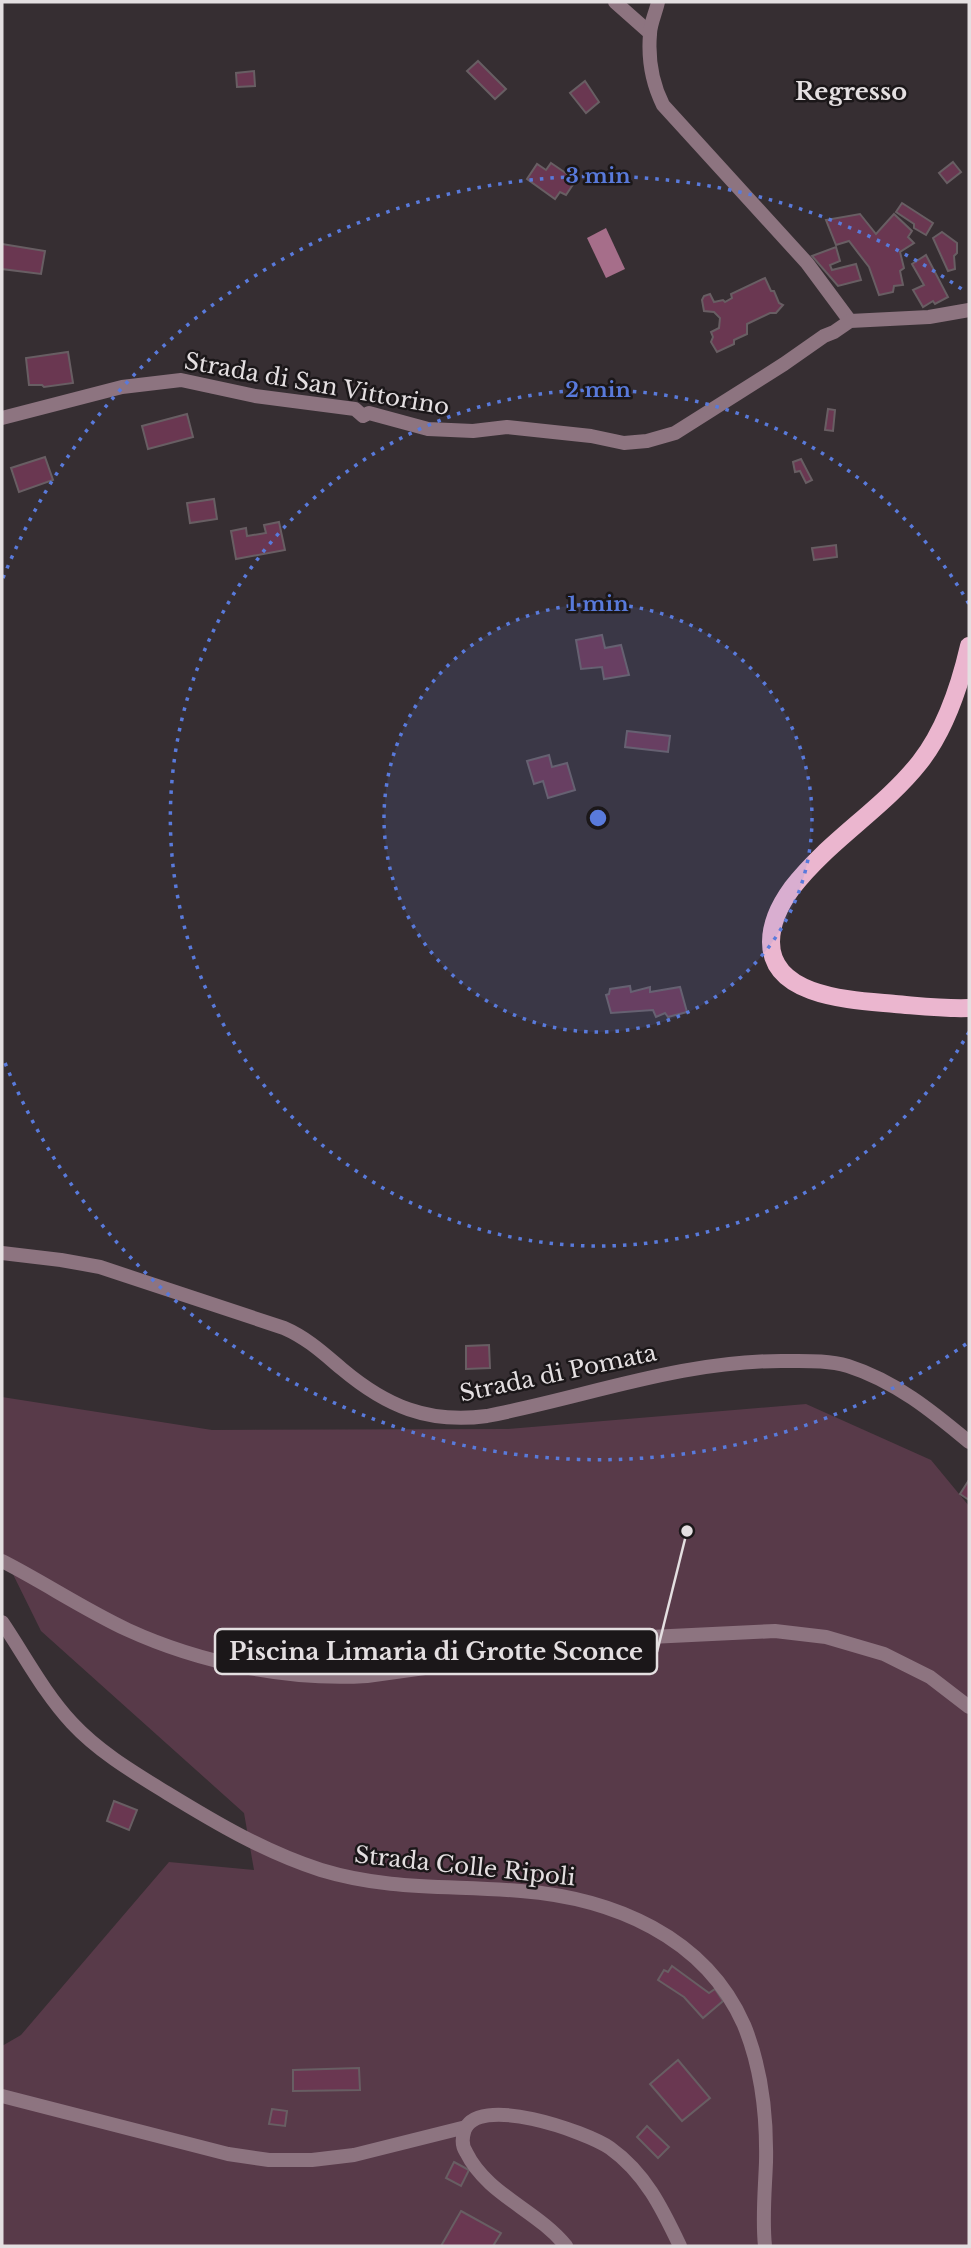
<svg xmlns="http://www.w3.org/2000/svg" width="971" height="2248" viewBox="0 0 971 2248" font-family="'Libre Baskerville',serif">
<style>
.green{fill:#583a49}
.water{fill:#a66e8a}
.building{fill:#6a3751;stroke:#685e63;stroke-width:2}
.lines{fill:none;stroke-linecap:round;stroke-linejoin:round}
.minor{stroke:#8d7480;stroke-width:14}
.tertiary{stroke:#8d7480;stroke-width:14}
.primary{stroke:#ebb6cf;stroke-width:18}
.ring{fill:none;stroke:#597adb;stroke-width:3.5;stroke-dasharray:3.5 7}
.labels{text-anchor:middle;stroke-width:5;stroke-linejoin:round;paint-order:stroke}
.street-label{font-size:23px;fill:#e4dfe1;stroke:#1b1719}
.neighbourhood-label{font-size:24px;font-weight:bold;fill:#e4dfe1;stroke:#1b1719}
.centre{fill:#597adb;stroke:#1b1719;stroke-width:3.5}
.ring-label{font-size:21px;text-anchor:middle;font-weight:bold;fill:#597adb;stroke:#1b1719;stroke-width:5;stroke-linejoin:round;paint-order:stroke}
.leader{fill:none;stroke:#e4dfe1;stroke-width:2.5}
.callout-dot{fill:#e4dfe1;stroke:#1b1719;stroke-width:2.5}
.callout{fill:#1b1719;stroke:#e4dfe1;stroke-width:2.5}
.callout-label{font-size:24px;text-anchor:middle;font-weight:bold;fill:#e4dfe1}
</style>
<rect width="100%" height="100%" fill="#362e32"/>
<!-- green -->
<path class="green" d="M 2,1397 L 212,1430 L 508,1429 L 806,1404 L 931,1460 L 969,1506 L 969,2246 L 2,2246 L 2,2046 L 21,2035 L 169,1862 L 254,1870 L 244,1813 L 41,1631 L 2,1552 Z"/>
<!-- water -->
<path class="water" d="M 606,228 L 625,269 L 606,278 L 587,238 Z"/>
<!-- building -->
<g class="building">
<path d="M 478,61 L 506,89 L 495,99 L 467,71 Z"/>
<path d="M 254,71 L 255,86 L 237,87 L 236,73 Z"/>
<path d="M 585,81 L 599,102 L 586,113 L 570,93 Z"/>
<path d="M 953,162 L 961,172 L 947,183 L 939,173 Z"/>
<path d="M 551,163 L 576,180 L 566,195 L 560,192 L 555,199 L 527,179 L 537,164 L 546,170 Z"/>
<path d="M 902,203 L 933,223 L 926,235 L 914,228 L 914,224 L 896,212 Z"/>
<path d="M 860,214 L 876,234 L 894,214 L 912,231 L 908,237 L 914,243 L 900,252 L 904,268 L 900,271 L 903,285 L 894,286 L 893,292 L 879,295 L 869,267 L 849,241 L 836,245 L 826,220 Z"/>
<path d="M 942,232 L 957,243 L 957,253 L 954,256 L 955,269 L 948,271 L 933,238 Z"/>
<path d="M 2,244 L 45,251 L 41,274 L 2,269 Z"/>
<path d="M 836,247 L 840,261 L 830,265 L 832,270 L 856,264 L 861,280 L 838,286 L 812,256 Z"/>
<path d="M 926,255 L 948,297 L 935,304 L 933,301 L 923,307 L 913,290 L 924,285 L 912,264 Z"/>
<path d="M 765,278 L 771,291 L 774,291 L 779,303 L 783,305 L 776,313 L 770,313 L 747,324 L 747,334 L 734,340 L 734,344 L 717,352 L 711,342 L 713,337 L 711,332 L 719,328 L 720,318 L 714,312 L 704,311 L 702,300 L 704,296 L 710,294 L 714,302 L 723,300 L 725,302 L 732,298 L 731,294 Z"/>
<path d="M 68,352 L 73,383 L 44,387 L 42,385 L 29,385 L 26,358 Z"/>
<path d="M 828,409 L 835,410 L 833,431 L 825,430 Z"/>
<path d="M 187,414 L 193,437 L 148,449 L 142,426 Z"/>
<path d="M 45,457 L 53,480 L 19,492 L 11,468 Z"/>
<path d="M 801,459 L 812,480 L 806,483 L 800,471 L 795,472 L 793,462 Z"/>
<path d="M 214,499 L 217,519 L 190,523 L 187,503 Z"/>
<path d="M 279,522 L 285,550 L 236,559 L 231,531 L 246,528 L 247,536 L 266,533 L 264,525 Z"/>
<path d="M 836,545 L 837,557 L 814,560 L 812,548 Z"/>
<path d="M 602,635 L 605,648 L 621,645 L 629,675 L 604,679 L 602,667 L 581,669 L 576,640 Z"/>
<path d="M 627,731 L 670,736 L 668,752 L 625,747 Z"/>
<path d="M 549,755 L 552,767 L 567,763 L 575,790 L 548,798 L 543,781 L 534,784 L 527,761 Z"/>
<path d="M 630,986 L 631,992 L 650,987 L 650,992 L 680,987 L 687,1012 L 668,1017 L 665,1013 L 656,1017 L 653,1010 L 611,1013 L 606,995 L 609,994 L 610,989 Z"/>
<path d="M 489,1345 L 490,1368 L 466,1369 L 466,1346 Z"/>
<path d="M 969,1480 L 969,1500 L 960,1494 Z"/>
<path d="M 114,1801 L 137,1810 L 129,1830 L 107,1821 Z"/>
<path d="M 672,1966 L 709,1993 L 715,1989 L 723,2001 L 703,2018 L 684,1997 L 658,1980 L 664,1970 L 668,1972 Z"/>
<path d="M 678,2060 L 710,2098 L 682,2121 L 650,2084 Z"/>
<path d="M 359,2068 L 360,2090 L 293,2091 L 293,2070 Z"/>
<path d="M 272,2109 L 287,2111 L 285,2126 L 269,2124 Z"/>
<path d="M 647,2126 L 669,2147 L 658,2158 L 637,2137 Z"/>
<path d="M 454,2162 L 469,2170 L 461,2186 L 446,2178 Z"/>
<path d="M 461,2211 L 501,2233 L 493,2246 L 441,2246 Z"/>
</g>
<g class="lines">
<!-- minor -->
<g class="minor">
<path d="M 615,2 L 650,33"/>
<path d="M 658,2 C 656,12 650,24 650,34 C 648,58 652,83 663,105 L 807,263 L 850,321"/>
<path d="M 2,418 L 122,387 L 181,380 L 255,396 L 355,409 L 363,416 L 369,413 L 428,429 L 473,431 L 507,427 L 591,436 L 624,443 L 647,441 L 675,433 L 784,364 L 824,336 L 834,332 L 850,321 L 929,317 L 969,310"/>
<path d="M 2,1253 L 61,1260 L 100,1267 L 284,1328 C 307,1338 323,1353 342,1369 C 386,1406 428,1424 487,1416 C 586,1397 683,1360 785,1361 C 806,1361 828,1360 848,1366 C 895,1381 932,1411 969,1442"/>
<path d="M 2,1622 C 25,1656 44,1693 72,1723 C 99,1752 133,1772 167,1793 C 216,1823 265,1852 321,1870 C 390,1891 451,1885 521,1891 C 612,1898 705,1936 744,2025 C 762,2069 767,2115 766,2162 C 765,2190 762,2218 765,2246"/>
<path d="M 2,2096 L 228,2154 L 269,2160 L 312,2160 L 354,2155 L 466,2127"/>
<path d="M 566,2246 C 537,2210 487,2195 466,2152 C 462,2146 462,2139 464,2132 C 475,2092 587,2132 610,2148 C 645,2173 662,2208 680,2246"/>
</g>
<!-- tertiary -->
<path class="tertiary" d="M 2,1561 C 45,1583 85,1610 128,1630 C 200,1663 289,1681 367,1676 L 650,1637 L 775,1631 L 826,1637 L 884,1654 L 930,1677 L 969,1707"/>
<!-- primary -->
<path class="primary" d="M 969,646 C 960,685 945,730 920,762 C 883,809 829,840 792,888 C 781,903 771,923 771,942 C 771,998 854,1000 895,1004 C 920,1006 944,1009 969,1008"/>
</g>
<!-- distance rings -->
<circle cx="598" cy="818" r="214" fill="#597adb" fill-opacity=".12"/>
<g class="ring">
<circle cx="598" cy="818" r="214"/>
<path d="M969 1032A428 428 0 1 1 969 604"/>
<path d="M966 1344A642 642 0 0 1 3 1058M3 578A642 642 0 0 1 966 292"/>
</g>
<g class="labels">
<!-- street labels -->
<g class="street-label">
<text transform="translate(317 384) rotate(10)" y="8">Strada di San Vittorino</text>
<text transform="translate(558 1373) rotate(-12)" y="8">Strada di Pomata</text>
<text transform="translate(465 1866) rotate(6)" y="8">Strada Colle Ripoli</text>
</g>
<!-- neighbourhood labels -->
<g class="neighbourhood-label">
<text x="851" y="100">Regresso</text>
</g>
</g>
<circle cx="598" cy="818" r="10" class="centre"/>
<g class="ring-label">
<text x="598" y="183">3 min</text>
<text x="598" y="397">2 min</text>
<text x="598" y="611">1 min</text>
</g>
<!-- callouts -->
<path class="leader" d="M687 1531L657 1652"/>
<circle class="callout-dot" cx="687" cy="1531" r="7"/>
<rect class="callout" x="215" y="1629" width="442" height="45" rx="7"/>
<g class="callout-label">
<text x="436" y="1660">Piscina Limaria di Grotte Sconce</text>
</g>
<!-- border -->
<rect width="971" height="2248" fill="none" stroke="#e4dfe1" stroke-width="7"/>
</svg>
